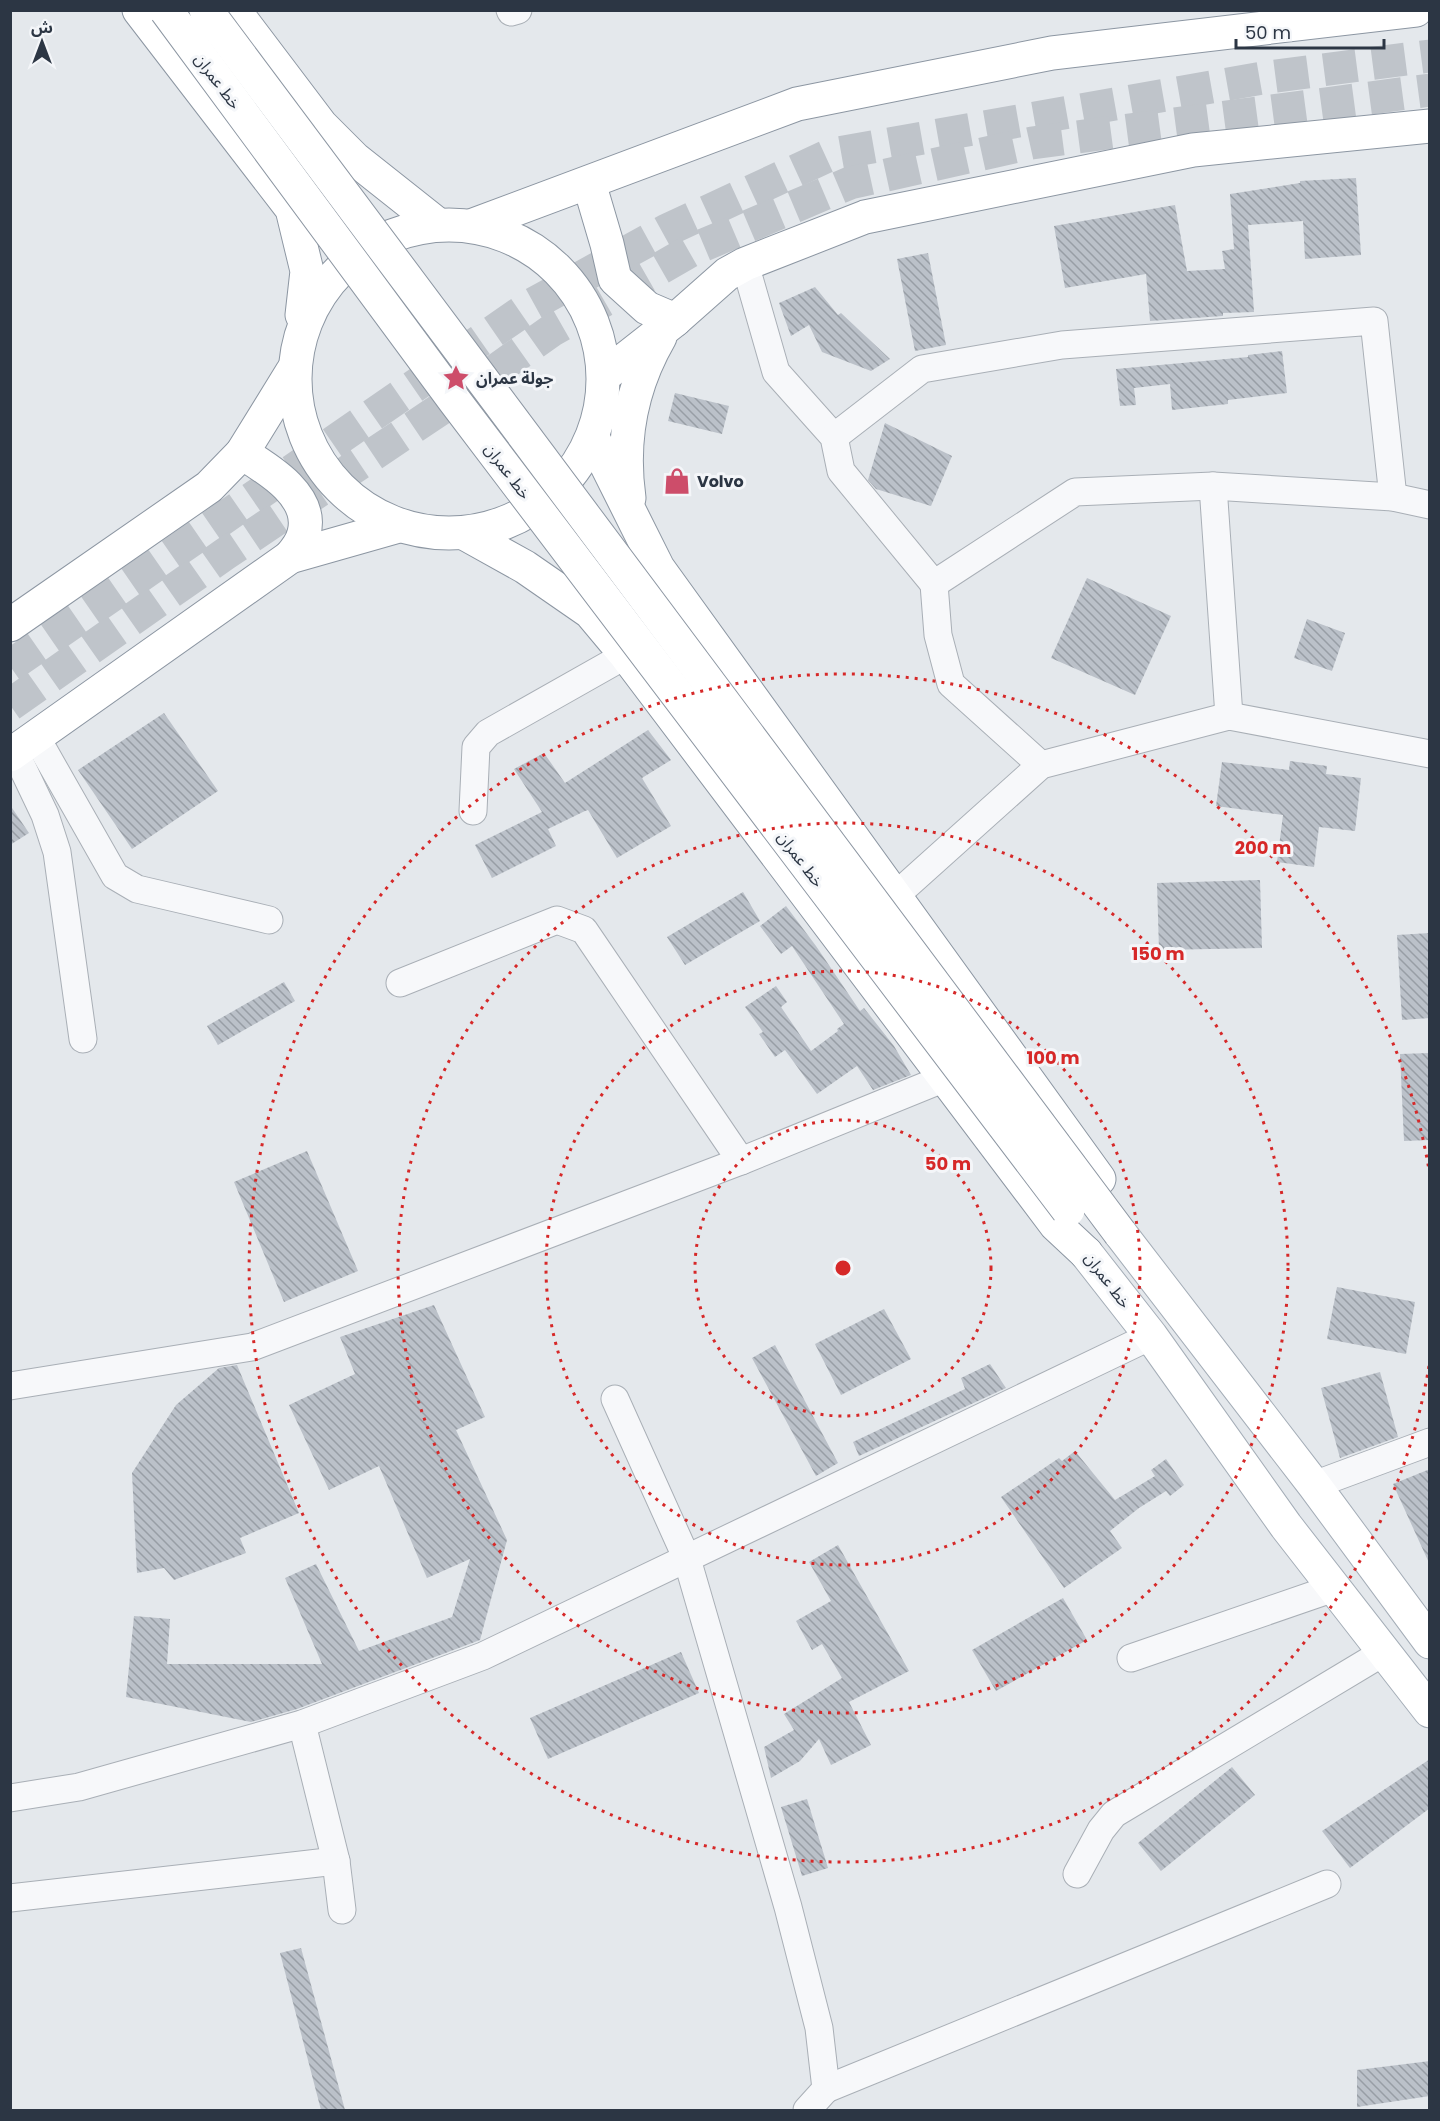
<svg xmlns="http://www.w3.org/2000/svg" width="1440" height="2121" viewBox="0 0 1440 2121" font-family="Poppins,'Noto Sans Arabic',sans-serif">
<style>
.building{fill:url(#building-back-hatch)}
.lines{fill:none;stroke-linecap:round;stroke-linejoin:round}
.highway-tunnel{stroke:#bfc4ca;stroke-width:33;stroke-dasharray:33 16;stroke-linecap:butt}
.minor-casing{stroke:#a9afb6;stroke-width:29}
.major-casing{stroke:#a4adb7;stroke-width:35}
.highway-casing{stroke:#8c96a2;stroke-width:35}
.minor{stroke:#f7f8fa;stroke-width:27}
.major{stroke:#fff;stroke-width:33}
.highway{stroke:#fff;stroke-width:33}
.highway-bridge-casing{stroke:#8c96a2;stroke-width:35;stroke-linecap:butt}
.highway-bridge{stroke:#fff;stroke-width:33}
.ring{fill:none;stroke:#d62828;stroke-width:3;stroke-dasharray:3 6}
.labels{text-anchor:middle;stroke-width:6;stroke-linejoin:round;paint-order:stroke}
.street-label{font-size:16px;fill:#2c3644;stroke:#f4f6f9}
.poi-label{font-size:16px;font-weight:bold;fill:#2c3644;stroke:#f4f6f9;text-anchor:start}
.centre{fill:#d62828;stroke:#f4f6f9;stroke-width:3}
.ring-label{font-size:18px;text-anchor:middle;font-weight:bold;fill:#d62828;stroke:#f4f6f9;stroke-width:6;stroke-linejoin:round;paint-order:stroke}
</style>
<defs>
<pattern id="building-back-hatch" width="6" height="6" patternUnits="userSpaceOnUse" patternTransform="scale(1.5)"><rect width="6" height="6" fill="#bbc1c9"/><path d="M-1 5l2 2M0 0l6 6M5-1l2 2" fill="none" stroke="#989ea5"/></pattern>
</defs>
<rect width="100%" height="100%" fill="#e4e8ec"/>
<!-- building -->
<g class="building">
<path d="M 1356,178 L 1361,255 L 1305,259 L 1303,221 L 1248,225 L 1254,312 L 1223,313 L 1223,316 L 1150,321 L 1146,274 L 1065,288 L 1054,226 L 1175,205 L 1187,271 L 1225,269 L 1222,251 L 1234,249 L 1230,194 L 1300,183 L 1300,181 Z"/>
<path d="M 928,253 L 946,345 L 915,351 L 897,259 Z"/>
<path d="M 815,287 L 838,315 L 841,313 L 890,359 L 871,371 L 822,352 L 809,325 L 791,336 L 779,303 Z"/>
<path d="M 1282,351 L 1287,393 L 1228,400 L 1228,404 L 1172,410 L 1170,384 L 1134,388 L 1136,405 L 1120,406 L 1116,369 L 1248,357 L 1248,355 Z"/>
<path d="M 675,393 L 729,406 L 722,434 L 668,421 Z"/>
<path d="M 885,423 L 952,456 L 931,506 L 876,489 L 868,480 Z"/>
<path d="M 1087,578 L 1171,616 L 1135,695 L 1051,658 Z"/>
<path d="M 1307,619 L 1345,633 L 1332,671 L 1294,658 Z"/>
<path d="M 164,713 L 218,791 L 132,849 L 78,770 Z"/>
<path d="M 648,730 L 671,760 L 642,778 L 671,826 L 617,858 L 588,810 L 585,811 L 548,829 L 556,846 L 492,878 L 475,845 L 542,812 L 514,769 L 544,753 L 565,783 Z"/>
<path d="M 1290,761 L 1327,766 L 1326,774 L 1361,778 L 1355,831 L 1319,827 L 1314,867 L 1277,862 L 1283,815 L 1216,806 L 1222,762 L 1289,770 Z"/>
<path d="M 10,805 L 29,833 L 10,845 Z"/>
<path d="M 1260,880 L 1262,948 L 1159,950 L 1157,883 Z"/>
<path d="M 743,892 L 760,921 L 685,965 L 667,937 Z"/>
<path d="M 786,906 L 816,946 L 860,1011 L 864,1008 L 894,1046 L 911,1075 L 873,1090 L 857,1066 L 817,1094 L 785,1050 L 775,1057 L 759,1034 L 763,1032 L 745,1007 L 776,986 L 787,1002 L 781,1007 L 811,1051 L 838,1031 L 837,1029 L 844,1024 L 792,946 L 781,954 L 760,926 Z"/>
<path d="M 1430,933 L 1430,1018 L 1402,1020 L 1397,935 Z"/>
<path d="M 284,982 L 295,1001 L 218,1045 L 207,1026 Z"/>
<path d="M 1430,1053 L 1430,1140 L 1404,1141 L 1400,1054 Z"/>
<path d="M 307,1151 L 358,1271 L 284,1302 L 234,1182 Z"/>
<path d="M 1337,1287 L 1415,1302 L 1406,1354 L 1327,1339 Z"/>
<path d="M 434,1305 L 485,1417 L 456,1430 L 507,1540 L 480,1640 L 297,1709 L 251,1722 L 126,1697 L 134,1616 L 170,1619 L 167,1664 L 322,1664 L 285,1578 L 316,1564 L 359,1651 L 452,1617 L 470,1559 L 427,1578 L 379,1466 L 329,1490 L 289,1405 L 355,1374 L 340,1337 Z"/>
<path d="M 884,1309 L 911,1359 L 841,1395 L 815,1344 Z"/>
<path d="M 775,1345 L 838,1463 L 816,1476 L 752,1358 Z"/>
<path d="M 990,1364 L 1006,1388 L 859,1456 L 853,1442 L 965,1389 L 961,1378 Z"/>
<path d="M 237,1365 L 299,1513 L 240,1538 L 246,1553 L 174,1580 L 164,1568 L 137,1573 L 132,1473 L 176,1405 L 219,1368 Z"/>
<path d="M 1380,1372 L 1398,1437 L 1340,1458 L 1321,1388 Z"/>
<path d="M 1075,1451 L 1115,1500 L 1155,1476 L 1151,1470 L 1166,1459 L 1184,1485 L 1170,1496 L 1166,1491 L 1139,1508 L 1110,1531 L 1122,1548 L 1064,1588 L 1001,1497 L 1059,1458 L 1062,1461 Z"/>
<path d="M 1430,1469 L 1430,1565 L 1393,1484 Z"/>
<path d="M 838,1545 L 909,1671 L 849,1702 L 871,1745 L 831,1765 L 819,1739 L 800,1761 L 771,1778 L 764,1747 L 794,1730 L 784,1714 L 842,1678 L 822,1644 L 812,1650 L 796,1621 L 831,1601 L 809,1562 Z"/>
<path d="M 1063,1598 L 1087,1640 L 996,1691 L 972,1650 Z"/>
<path d="M 681,1652 L 699,1693 L 548,1759 L 530,1718 Z"/>
<path d="M 1430,1759 L 1430,1808 L 1350,1868 L 1322,1831 Z"/>
<path d="M 1232,1767 L 1255,1795 L 1161,1871 L 1138,1843 Z"/>
<path d="M 807,1799 L 828,1868 L 802,1876 L 781,1807 Z"/>
<path d="M 301,1948 L 345,2110 L 321,2110 L 280,1953 Z"/>
<path d="M 1430,2061 L 1430,2096 L 1357,2107 L 1357,2070 Z"/>
</g>
<g class="lines">
<!-- highway-tunnel -->
<g class="highway-tunnel">
<path d="M 10,666 L 533,304 L 667,230 L 832,154 L 1268,77 L 1430,56"/>
<path d="M 10,705 L 225,554 L 451,402 L 551,331 L 692,250 L 850,183 L 1032,143 L 1430,90"/>
</g>
<defs>
<g id="minor">
<path d="M 510,10 L 511,12 L 518,10"/>
<path d="M 745,264 L 776,372 L 834,437 L 841,471 L 934,584 L 1075,492 L 1213,486 L 1393,497 L 1430,505"/>
<path d="M 834,437 L 922,369 L 1062,345 L 1374,321 L 1393,497"/>
<path d="M 1213,486 L 1229,716"/>
<path d="M 934,584 L 938,635 L 951,684 L 1041,765"/>
<path d="M 36,737 L 115,876 L 137,889 L 269,920"/>
<path d="M 15,752 L 45,815 L 57,852 L 83,1039"/>
<path d="M 473,811 L 476,747 L 488,733 L 626,655"/>
<path d="M 895,896 L 1041,765 L 1229,716 L 1430,754"/>
<path d="M 400,983 L 557,920 L 584,930 L 741,1161"/>
<path d="M 10,1386 L 252,1347 L 741,1161 L 945,1078"/>
<path d="M 615,1399 L 687,1559 L 788,1907 L 819,2028 L 826,2089 L 807,2110"/>
<path d="M 1314,1485 L 1430,1442"/>
<path d="M 1131,1658 L 1334,1588"/>
<path d="M 302,1724 L 336,1861 L 342,1910"/>
<path d="M 10,1798 L 79,1787 L 302,1724 L 483,1656 L 1151,1336"/>
<path d="M 1077,1874 L 1101,1830 L 1114,1814 L 1384,1652"/>
<path d="M 10,1898 L 336,1861"/>
<path d="M 826,2089 L 1327,1884"/>
</g>
<g id="major">
<path d="M 1120,1233 L 1314,1485 L 1430,1642"/>
<path d="M 1086,1253 L 1151,1336 L 1286,1526 L 1430,1711"/>
</g>
<g id="highway">
<path d="M 139,10 L 292,209 L 307,271 L 302,315"/>
<path d="M 234,10 L 321,125 L 355,159 L 437,224"/>
<path d="M 589,183 L 607,244 L 615,279 L 647,308 L 675,320"/>
<circle cx="449" cy="379" r="154"/>
<path d="M 471,226 L 797,104 L 1052,53 L 1416,10"/>
<path d="M 605,375 L 675,320 L 727,274 L 745,264 L 865,217 L 1193,150 L 1430,126"/>
<path d="M 593,438 L 658,568 L 1099,1179"/>
<path d="M 242,453 C 268,469 314,496 304,533 C 302,543 296,550 290,557"/>
<path d="M 629,498 C 621,441 631,387 660,337"/>
<path d="M 464,533 L 525,567 L 590,612 L 626,655 L 1056,1225 L 1086,1253"/>
<path d="M 10,625 L 209,487 L 242,453 L 292,372"/>
<path d="M 10,755 L 290,557 L 399,526"/>
</g>
</defs>
<!-- minor casing -->
<use href="#minor" class="minor-casing"/>
<!-- major casing -->
<use href="#major" class="major-casing"/>
<!-- highway casing -->
<use href="#highway" class="highway-casing"/>
<!-- minor -->
<use href="#minor" class="minor"/>
<!-- major -->
<use href="#major" class="major"/>
<!-- highway -->
<use href="#highway" class="highway"/>
<defs>
<g id="highway-bridge">
<path d="M 166,10 L 454,400 L 1068,1210"/>
<path d="M 206,10 L 1120,1233"/>
</g>
</defs>
<!-- highway-bridge casing -->
<use href="#highway-bridge" class="highway-bridge-casing"/>
<!-- highway-bridge -->
<use href="#highway-bridge" class="highway-bridge"/>
</g>
<!-- distance rings -->
<g class="ring">
<circle cx="843" cy="1268" r="148"/>
<circle cx="843" cy="1268" r="297"/>
<circle cx="843" cy="1268" r="445"/>
<path d="M1429 1366A594 594 0 1 1 1429 1170"/>
</g>
<!-- icons -->
<defs>
<symbol id="sight-bare" viewBox="-9 -9 18 18"><path d="M0-6L1.8-2.2L6-1.7L2.9 1.2L3.7 5.4L0 3.3L-3.7 5.4L-2.9 1.2L-6-1.7L-1.8-2.2Z" fill="#cd4d6a" stroke="#f4f6f9" stroke-width="2.5" paint-order="stroke"/></symbol>
<symbol id="shop-bare" viewBox="-9 -9 18 18"><path d="M-5-2.5h2.3a2.7 3.5 0 0 1 5.4 0H5L5.5 6h-11ZM-1.5-2.5h3a1.5 2.3 0 0 0-3 0Z" fill="#cd4d6a" stroke="#f4f6f9" stroke-width="2.5" paint-order="stroke"/></symbol>
</defs>
<g fill-rule="evenodd">
<use href="#sight-bare" x="437" y="359" width="38" height="38"/>
<use href="#shop-bare" x="658" y="462" width="38" height="38"/>
</g>
<g class="labels">
<!-- street labels -->
<g class="street-label">
<text transform="translate(218 81) rotate(53)" y="6">خط عمران</text>
<text transform="translate(508 471) rotate(53)" y="6">خط عمران</text>
<text transform="translate(801 859) rotate(53)" y="6">خط عمران</text>
<text transform="translate(1108 1280) rotate(53)" y="6">خط عمران</text>
</g>
<!-- poi labels -->
<g class="poi-label">
<text x="476" y="384">جولة عمران</text>
<text x="697" y="487">Volvo</text>
</g>
</g>
<circle cx="843" cy="1268" r="9" class="centre"/>
<g class="ring-label">
<text x="1263" y="854">200 m</text>
<text x="1158" y="960">150 m</text>
<text x="1053" y="1064">100 m</text>
<text x="948" y="1170">50 m</text>
</g>
<!-- border -->
<rect width="1440" height="2121" fill="none" stroke="#2c3644" stroke-width="24"/>
<!-- north arrow -->
<g transform="translate(42 42)" stroke="#f4f6f9" stroke-width="4.5" paint-order="stroke">
<path d="M0-4.5L10 22L0 15L-10 22Z" fill="#2c3644"/>
<text y="-9" font-size="16" font-weight="bold" text-anchor="middle" fill="#2c3644">ش</text>
</g>
<!-- scale -->
<path d="M1236 39v9h148v-9" fill="none" stroke="#2c3644" stroke-width="3"/>
<text x="1245" y="39" font-size="18" fill="#2c3644" stroke="#f4f6f9" stroke-width="4.5" paint-order="stroke">50 m</text>
</svg>
